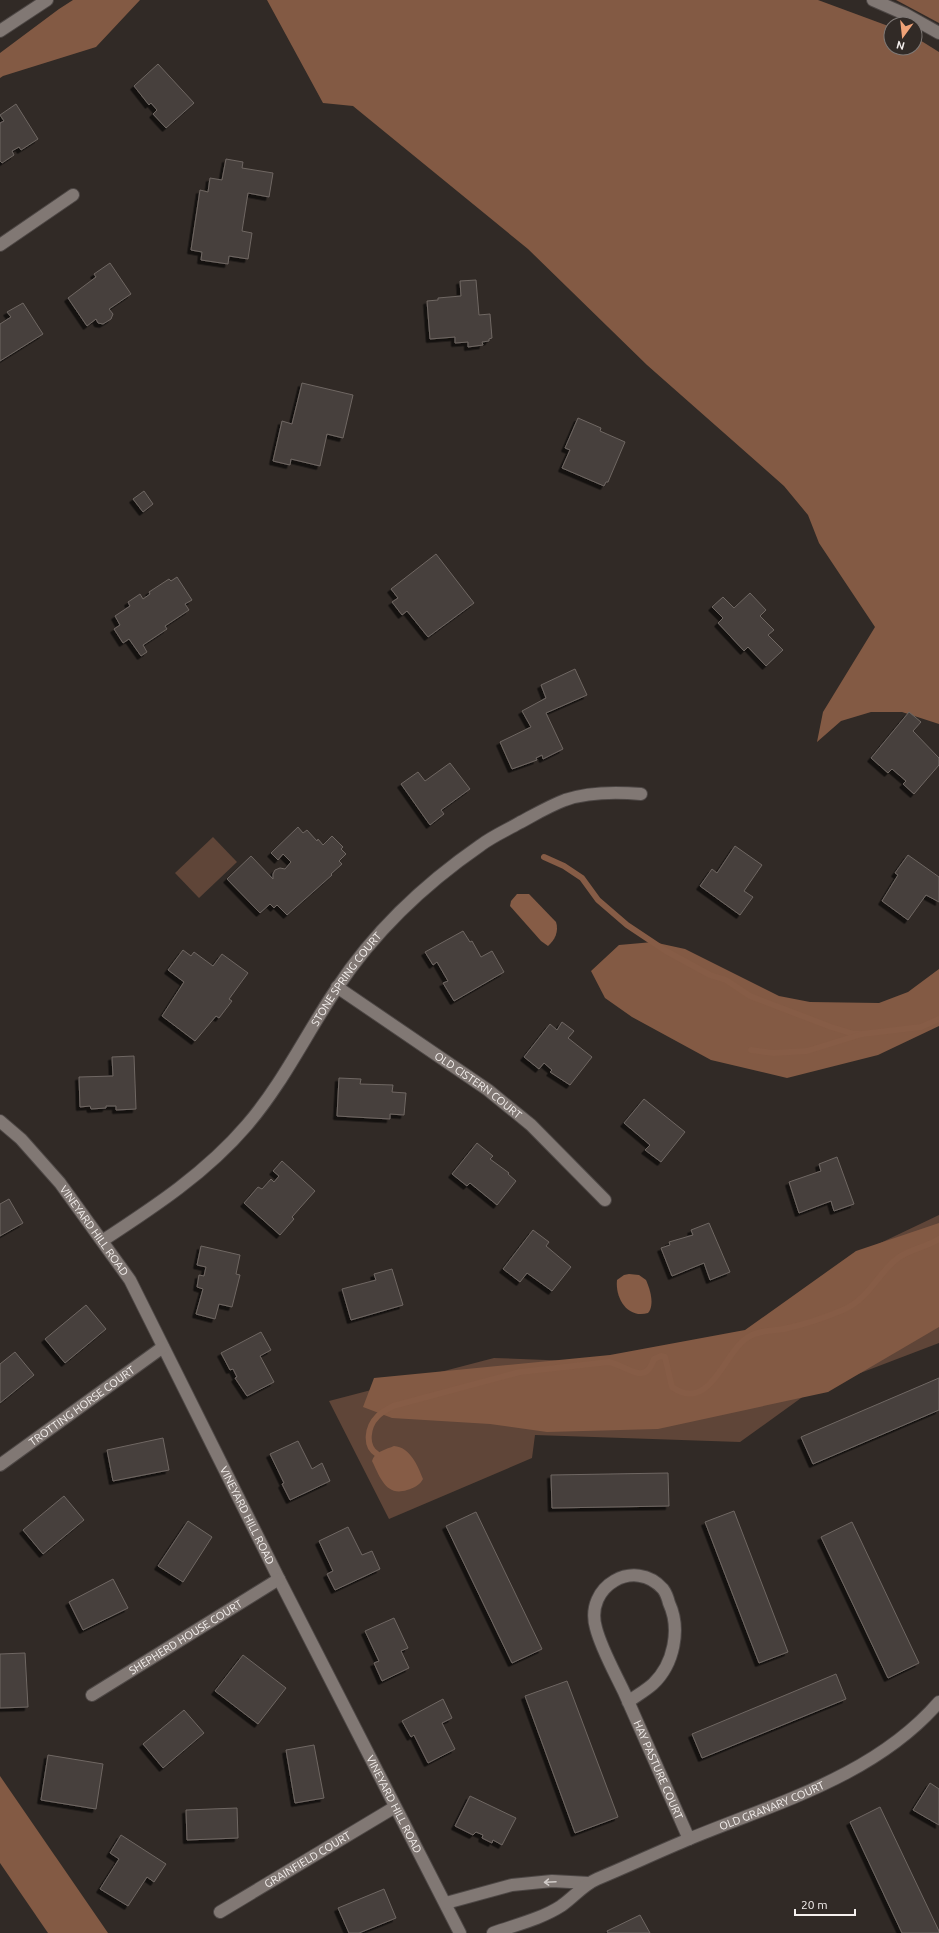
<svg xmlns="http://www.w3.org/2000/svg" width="939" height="1933" viewBox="0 0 939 1933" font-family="Ubuntu,sans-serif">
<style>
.green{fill:#5f4538}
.forest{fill:#835a44}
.water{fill:#865c46}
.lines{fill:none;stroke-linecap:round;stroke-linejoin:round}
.stream{stroke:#865c46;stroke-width:6}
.building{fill:#47403c;stroke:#6f6763;filter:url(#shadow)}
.street-casing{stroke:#4d4745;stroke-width:14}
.street{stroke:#817874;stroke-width:12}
.oneway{stroke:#d2ccc9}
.labels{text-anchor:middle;stroke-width:3;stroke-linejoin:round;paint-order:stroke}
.street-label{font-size:11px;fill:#f5f0ee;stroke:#312a26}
</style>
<defs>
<filter id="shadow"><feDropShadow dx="-3.5" dy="3.5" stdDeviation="0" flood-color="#0009"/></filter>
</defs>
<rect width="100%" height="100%" fill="#312a26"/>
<!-- green -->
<g class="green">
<path d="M 213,837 L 237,862 L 199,898 L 175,873 Z"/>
<path d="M 939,1215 L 939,1343 L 808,1393 L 740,1442 L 535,1435 L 532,1458 L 389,1519 L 329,1401 L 494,1358 L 649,1364 L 821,1307 L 874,1246 Z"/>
</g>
<!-- forest -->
<g class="forest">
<path d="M 73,0 L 140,0 L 96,47 L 3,76 L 0,78 L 0,53 L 59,9 Z"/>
<path d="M 267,0 L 818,0 L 891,27 L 891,48 L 915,48 L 915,37 L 939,52 L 939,724 L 902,712 L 871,712 L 841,721 L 817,742 L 823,712 L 875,627 L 819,543 L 808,515 L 784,486 L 647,365 L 528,249 L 353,106 L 323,103 Z"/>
<path d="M 896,0 L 939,0 L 939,23 Z"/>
<path d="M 653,942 L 685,949 L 779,996 L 810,1002 L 879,1003 L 908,992 L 939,969 L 939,1026 L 878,1055 L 787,1078 L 711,1060 L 632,1017 L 605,998 L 591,971 L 619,945 Z"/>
<path d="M 939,1223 L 939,1327 L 828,1392 L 658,1429 L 547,1432 L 490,1424 L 392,1418 L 363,1407 L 374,1378 L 610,1355 L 745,1330 L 856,1251 Z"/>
<path d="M 0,1776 L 108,1933 L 48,1933 L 0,1863 Z"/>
</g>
<!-- water -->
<g class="water">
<path d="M 517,894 L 529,894 L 556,922 C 559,931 555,940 548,946 L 541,941 L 510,906 L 511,901 Z"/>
<path d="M 629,1274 L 639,1275 L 646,1280 C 650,1289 655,1305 648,1313 C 628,1319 615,1299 617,1280 L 624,1275 Z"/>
<path d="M 394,1446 C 410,1447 418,1466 423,1479 C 420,1485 414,1488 407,1490 C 386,1497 380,1477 372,1461 C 374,1452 387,1449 394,1446 Z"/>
</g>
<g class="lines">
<!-- stream -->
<g class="stream">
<path d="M 544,857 L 564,866 L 582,878 L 598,900 L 627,925 L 666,951 L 710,975 L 726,980 L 750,996 L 831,1027 L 854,1034 L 862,1034"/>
<path d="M 751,1050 L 773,1053 L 807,1051 L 862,1034 L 921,1027 L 939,1019"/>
<path d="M 377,1454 C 364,1446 368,1426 377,1417 C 381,1412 388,1409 393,1406 L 520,1372 L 609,1362 C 630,1367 645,1386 654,1359 L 661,1356 L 665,1357 L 672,1387 C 712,1415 724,1347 752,1335 C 762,1330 777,1331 788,1328 C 806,1324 826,1317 843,1310 C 869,1299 877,1274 898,1258 C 910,1249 927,1247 939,1239"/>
</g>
</g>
<!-- building -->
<g class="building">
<path d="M 158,64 L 194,103 L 166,128 L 153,114 L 157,110 L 151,103 L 149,105 L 134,86 Z"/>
<path d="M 16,104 L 38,139 L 21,150 L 19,147 L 12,151 L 14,155 L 2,163 L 0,161 L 0,123 L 4,121 L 0,115 Z"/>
<path d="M 226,159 L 243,162 L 242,168 L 273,173 L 269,197 L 248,193 L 242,231 L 252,233 L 248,259 L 229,256 L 228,264 L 201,260 L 202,252 L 191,250 L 200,190 L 208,192 L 210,178 L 222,180 Z"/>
<path d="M 110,263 L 131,294 L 109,309 L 113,314 L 111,319 L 103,324 L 98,323 L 96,319 L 87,326 L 68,298 L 96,277 L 94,274 Z"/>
<path d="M 476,280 L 479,315 L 490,314 L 492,338 L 489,339 L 489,341 L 482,342 L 483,345 L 468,347 L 468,342 L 455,343 L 455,337 L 430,339 L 427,301 L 438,300 L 438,298 L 461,296 L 460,281 Z"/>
<path d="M 23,303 L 43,334 L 0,361 L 0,324 L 11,317 L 7,312 Z"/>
<path d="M 302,383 L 353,395 L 343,438 L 327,434 L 320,466 L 291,459 L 290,465 L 273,461 L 282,421 L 292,424 Z"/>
<path d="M 578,418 L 601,428 L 600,431 L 625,442 L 608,482 L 606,482 L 604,486 L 562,468 L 570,450 L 565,448 Z"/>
<path d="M 144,491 L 153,504 L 143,512 L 133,499 Z"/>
<path d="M 436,554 L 474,603 L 428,637 L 407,611 L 402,615 L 392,602 L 398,598 L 391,589 Z"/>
<path d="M 177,577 L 192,600 L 185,604 L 189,610 L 165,626 L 167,629 L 143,645 L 147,652 L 141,656 L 129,639 L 123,643 L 114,629 L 120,625 L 115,616 L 130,606 L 128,602 L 140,594 L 143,599 L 150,594 L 149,592 L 169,579 L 171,581 Z"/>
<path d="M 750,593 L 766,610 L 760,616 L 774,630 L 768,635 L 783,650 L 766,666 L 748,647 L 744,651 L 718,623 L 723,618 L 712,607 L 723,597 L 734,608 Z"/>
<path d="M 575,669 L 587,695 L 546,713 L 563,749 L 543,759 L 542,755 L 536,758 L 537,760 L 512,769 L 500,742 L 531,727 L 522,711 L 546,698 L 541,685 Z"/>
<path d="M 909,712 L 921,722 L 913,731 L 939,758 L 939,765 L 914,794 L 903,784 L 906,781 L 892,769 L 888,773 L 871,758 Z"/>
<path d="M 450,763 L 470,789 L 441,810 L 444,814 L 430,825 L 401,784 L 418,772 L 425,781 Z"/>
<path d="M 298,827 L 303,833 L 307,830 L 317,841 L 318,839 L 323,845 L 332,836 L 343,847 L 341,849 L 346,854 L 339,861 L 342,864 L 331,874 L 332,875 L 287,915 L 277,905 L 274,908 L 270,904 L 260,913 L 227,879 L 251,856 L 273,879 L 273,874 L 275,870 L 280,868 L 285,869 L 291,862 L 283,854 L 278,860 L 271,853 Z"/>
<path d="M 735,846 L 762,865 L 744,891 L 753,897 L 740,915 L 700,886 L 712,869 L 717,873 Z"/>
<path d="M 908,855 L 939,877 L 939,902 L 926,895 L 908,920 L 882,901 L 898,875 L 895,873 Z"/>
<path d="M 463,931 L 470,942 L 472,941 L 481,957 L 492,951 L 504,972 L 454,1001 L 443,983 L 448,981 L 437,962 L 433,965 L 425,952 Z"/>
<path d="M 183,950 L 191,956 L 194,952 L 213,966 L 222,954 L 248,973 L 229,999 L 232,1001 L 219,1018 L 216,1016 L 195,1041 L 162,1016 L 184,982 L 168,970 Z"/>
<path d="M 562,1022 L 574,1031 L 568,1038 L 592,1057 L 570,1085 L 550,1072 L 552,1070 L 544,1063 L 539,1069 L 524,1057 L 550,1024 L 557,1030 Z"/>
<path d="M 134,1056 L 136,1109 L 116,1110 L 116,1106 L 106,1106 L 106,1108 L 91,1109 L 90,1106 L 80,1107 L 79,1077 L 113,1076 L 112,1057 Z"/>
<path d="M 339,1078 L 361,1079 L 360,1084 L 393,1085 L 392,1092 L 406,1093 L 404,1115 L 390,1114 L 390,1119 L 337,1116 Z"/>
<path d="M 644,1099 L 685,1132 L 661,1162 L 645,1150 L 650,1145 L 624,1123 Z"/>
<path d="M 477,1143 L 493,1156 L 490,1159 L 509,1173 L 508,1174 L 516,1181 L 497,1205 L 470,1183 L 467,1186 L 452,1174 Z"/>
<path d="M 837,1157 L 854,1204 L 834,1211 L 831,1201 L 799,1213 L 789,1182 L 821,1171 L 819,1164 Z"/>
<path d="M 282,1161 L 315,1191 L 292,1217 L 294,1219 L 280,1235 L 244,1203 L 258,1187 L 262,1189 L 271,1179 L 274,1182 L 279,1176 L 273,1171 Z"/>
<path d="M 9,1199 L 23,1223 L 0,1236 L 0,1204 Z"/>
<path d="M 709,1223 L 730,1272 L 710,1280 L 704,1263 L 672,1276 L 661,1248 L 670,1245 L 669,1242 L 693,1235 L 691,1230 Z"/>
<path d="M 533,1230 L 549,1242 L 546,1246 L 571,1267 L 552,1291 L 527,1273 L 520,1282 L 503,1269 Z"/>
<path d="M 201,1246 L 240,1255 L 236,1274 L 240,1275 L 232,1307 L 219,1304 L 215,1319 L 196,1314 L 203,1289 L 197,1287 L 199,1275 L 204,1276 L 206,1267 L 197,1265 Z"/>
<path d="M 392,1269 L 403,1305 L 351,1320 L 342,1289 L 376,1280 L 374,1274 Z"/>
<path d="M 86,1305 L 106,1329 L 65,1363 L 45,1339 Z"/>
<path d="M 261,1332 L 271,1350 L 260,1356 L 274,1382 L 247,1396 L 235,1378 L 237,1377 L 233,1369 L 230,1370 L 221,1353 Z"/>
<path d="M 15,1352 L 34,1375 L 0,1403 L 0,1364 Z"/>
<path d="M 939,1378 L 939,1410 L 813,1464 L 801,1437 Z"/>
<path d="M 163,1438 L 169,1470 L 113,1481 L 107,1450 Z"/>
<path d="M 298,1441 L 312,1469 L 322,1463 L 330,1481 L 290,1500 L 282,1484 L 284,1483 L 270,1454 Z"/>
<path d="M 668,1473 L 669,1506 L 552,1508 L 551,1475 Z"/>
<path d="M 64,1496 L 84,1520 L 43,1554 L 23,1530 Z"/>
<path d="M 734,1511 L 788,1652 L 759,1663 L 705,1522 Z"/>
<path d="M 476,1512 L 542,1649 L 512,1663 L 446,1526 Z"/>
<path d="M 188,1521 L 212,1537 L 183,1582 L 158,1566 Z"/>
<path d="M 852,1522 L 919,1663 L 888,1678 L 821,1537 Z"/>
<path d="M 348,1527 L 362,1555 L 372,1551 L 380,1569 L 335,1590 L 327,1574 L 333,1571 L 319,1541 Z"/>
<path d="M 113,1579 L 128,1608 L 83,1630 L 69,1602 Z"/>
<path d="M 394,1618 L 408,1648 L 401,1651 L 409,1668 L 382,1681 L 374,1663 L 379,1661 L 365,1631 Z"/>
<path d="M 25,1653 L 28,1707 L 0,1708 L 0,1654 Z"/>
<path d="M 243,1655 L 286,1688 L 258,1724 L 215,1691 Z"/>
<path d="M 836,1674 L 846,1699 L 702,1758 L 692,1734 Z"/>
<path d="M 567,1681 L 618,1817 L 575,1833 L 525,1696 Z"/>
<path d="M 443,1699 L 452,1718 L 442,1723 L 455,1749 L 428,1763 L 414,1735 L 411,1737 L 402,1721 Z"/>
<path d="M 184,1710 L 204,1733 L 163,1768 L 143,1744 Z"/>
<path d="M 314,1745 L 324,1798 L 295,1803 L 286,1750 Z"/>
<path d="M 48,1755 L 103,1764 L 96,1809 L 41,1800 Z"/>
<path d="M 930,1783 L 939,1789 L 939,1825 L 913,1810 Z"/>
<path d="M 470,1796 L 516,1818 L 502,1845 L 493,1840 L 492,1843 L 482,1838 L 483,1835 L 476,1832 L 473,1835 L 455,1826 Z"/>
<path d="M 880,1807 L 939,1931 L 939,1933 L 902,1933 L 850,1822 Z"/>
<path d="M 237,1808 L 238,1838 L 187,1840 L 186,1810 Z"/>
<path d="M 121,1835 L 166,1864 L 154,1882 L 147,1877 L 128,1906 L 100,1889 L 119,1859 L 110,1853 Z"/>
<path d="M 384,1889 L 396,1918 L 359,1933 L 349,1933 L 338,1908 Z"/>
<path d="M 640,1915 L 650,1933 L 608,1933 L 607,1931 Z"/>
</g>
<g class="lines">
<defs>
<g id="street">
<path d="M 873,0 L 905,14 L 939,33"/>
<path d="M 0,31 L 47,0"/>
<path d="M 0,245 L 73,195"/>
<path id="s1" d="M 337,987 L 488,1090 L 531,1125 L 605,1200"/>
<path id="s2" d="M 0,1121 L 21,1139 L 60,1183 L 130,1280 L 279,1579 L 460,1933"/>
<path id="s3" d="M 102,1241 C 154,1207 206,1173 247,1125 C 283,1083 306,1034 337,988 C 374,932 426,883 481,845 C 493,836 507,830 519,823 C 534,815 549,806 565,800 C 588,792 617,792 641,794"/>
<path id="s4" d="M 0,1465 L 163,1347"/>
<path id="s5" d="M 92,1695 L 279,1579"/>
<path id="s6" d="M 628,1702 C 636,1696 645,1691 653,1684 C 674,1664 681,1629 669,1603 C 668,1599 666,1593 663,1589 C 635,1557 584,1586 596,1628 C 601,1648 615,1673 624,1692 C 646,1741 667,1790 689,1839"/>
<path d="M 446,1903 L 512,1885 L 552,1881 L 589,1883"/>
<path id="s7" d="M 220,1912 L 395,1807"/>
<path id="s8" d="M 493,1933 C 515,1925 541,1919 561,1906 C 574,1897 583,1885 597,1879 C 628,1866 658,1852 689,1839 C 776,1803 875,1776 939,1702"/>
</g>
</defs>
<!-- street casing -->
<use href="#street" class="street-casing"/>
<!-- street -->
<use href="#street" class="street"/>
</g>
<!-- one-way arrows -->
<defs><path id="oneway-shaft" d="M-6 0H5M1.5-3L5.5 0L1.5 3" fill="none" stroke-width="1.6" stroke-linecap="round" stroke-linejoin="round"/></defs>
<use class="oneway" href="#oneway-shaft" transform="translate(550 1882) rotate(177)"/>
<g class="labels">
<!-- street labels -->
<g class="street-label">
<text dy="4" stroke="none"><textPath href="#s3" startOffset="363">STONE SPRING COURT</textPath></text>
<text dy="4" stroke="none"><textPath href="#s1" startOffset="172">OLD CISTERN COURT</textPath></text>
<text dy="4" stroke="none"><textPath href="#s2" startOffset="145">VINEYARD HILL ROAD</textPath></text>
<text dy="4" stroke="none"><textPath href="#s4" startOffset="101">TROTTING HORSE COURT</textPath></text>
<text dy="4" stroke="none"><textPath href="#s2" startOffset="469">VINEYARD HILL ROAD</textPath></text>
<text dy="4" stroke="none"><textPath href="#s5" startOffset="110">SHEPHERD HOUSE COURT</textPath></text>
<text dy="4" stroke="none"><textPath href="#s6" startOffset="397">HAY PASTURE COURT</textPath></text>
<text dy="4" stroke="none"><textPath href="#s2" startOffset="793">VINEYARD HILL ROAD</textPath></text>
<text dy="4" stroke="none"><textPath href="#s8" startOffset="308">OLD GRANARY COURT</textPath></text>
<text dy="4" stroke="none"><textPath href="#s7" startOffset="102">GRAINFIELD COURT</textPath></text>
</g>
</g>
<!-- north arrow -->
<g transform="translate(903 36) rotate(195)"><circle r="19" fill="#312a26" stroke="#7f7976"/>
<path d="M0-3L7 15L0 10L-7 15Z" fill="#f0a378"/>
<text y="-6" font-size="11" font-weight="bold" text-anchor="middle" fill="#f5f0ee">N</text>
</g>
<!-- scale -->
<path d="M795 1909v6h60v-6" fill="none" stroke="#f5f0ee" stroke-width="2"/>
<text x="801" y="1909" font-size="12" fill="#f5f0ee" stroke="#312a26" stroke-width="3" paint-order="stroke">20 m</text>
</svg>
